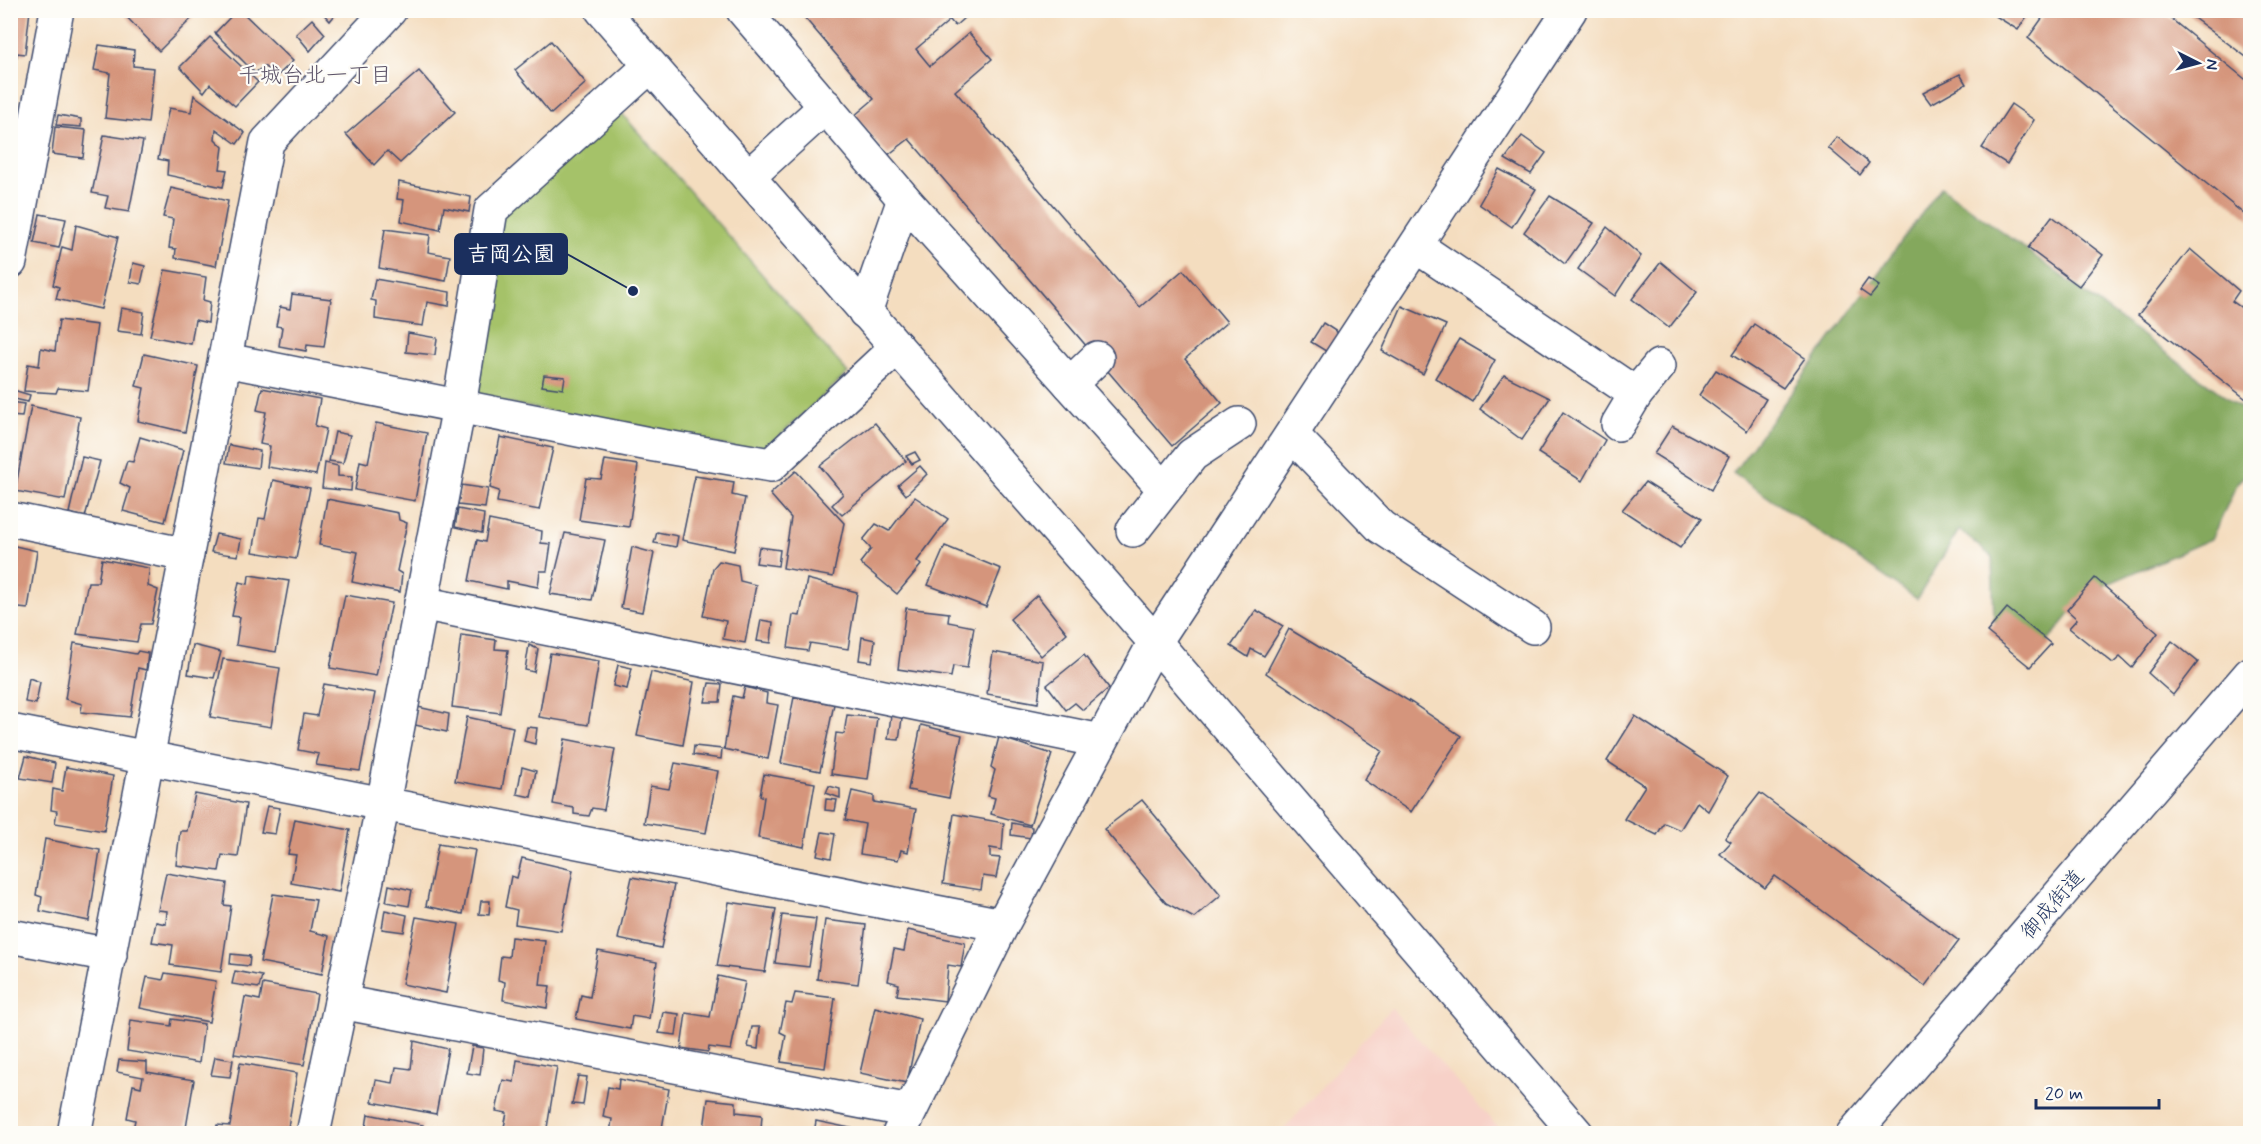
<svg xmlns="http://www.w3.org/2000/svg" width="2261" height="1144" viewBox="0 0 2261 1144" font-family="Mynerve,'Klee One',sans-serif">
<style>
.built{fill:#f7d1c8}
.green{fill:#a5c269;stroke:#607864;stroke-width:1.5}
.forest{fill:#84a85d;stroke:#506c5e;stroke-width:1.5}
.building{fill:#d5957b}
.lines{fill:none;stroke-linecap:round;stroke-linejoin:round}
.minor-casing{stroke:#3c496d;stroke-width:36}
.minor{stroke:#fff;stroke-width:33}
.labels{text-anchor:middle;stroke-width:4.5;stroke-linejoin:round;paint-order:stroke}
.street-label{font-size:21px;fill:#1b2f5e;stroke:#fdfcf7}
.neighbourhood-label{font-size:22px;fill:#5c5368;stroke:#fdfcf7}
.leader{fill:none;stroke:#1b2f5e;stroke-width:2}
.callout-dot{fill:#1b2f5e;stroke:#fdfcf7;stroke-width:2}
.callout{fill:#1b2f5e;stroke:#1b2f5e;stroke-width:2}
.callout-label{font-size:22px;text-anchor:middle;font-weight:bold;fill:#fff}
</style>
<rect width="100%" height="100%" fill="#fdfcf7"/>
<filter id="ink" filterUnits="userSpaceOnUse"><feTurbulence type="fractalNoise" baseFrequency=".0167" numOctaves="2"/><feDisplacementMap in="SourceGraphic" scale="12" xChannelSelector="R" yChannelSelector="G"/><feConvolveMatrix kernelMatrix="1 2 1 2 8 2 1 2 1" color-interpolation-filters="sRGB"/></filter>
<filter id="wash" filterUnits="userSpaceOnUse"><feTurbulence type="fractalNoise" baseFrequency=".008" numOctaves="4" result="noise"/><feDisplacementMap in="SourceGraphic" scale="24" xChannelSelector="R" yChannelSelector="G"/><feGaussianBlur stdDeviation="1.35" result="paint"/><feColorMatrix in="noise" values="0 0 0 0 0 0 0 0 0 0 0 0 0 0 0 0 0 1.4 0 .05"/><feComposite in="paint" operator="in"/></filter>
<g filter="url(#wash)">
<rect width="100%" height="100%" fill="#f4ddbf"/>
<!-- built -->
<path class="built" d="M 1391,1008 L 1503,1133 L 1281,1133 Z"/>
<!-- green -->
<path class="green" d="M 618,109 L 848,373 L 761,453 L 472,396 L 502,208 Z"/>
<!-- forest -->
<path class="forest" d="M 1941,187 L 2250,415 L 2250,471 L 2238,483 L 2211,539 L 2087,593 L 2045,645 L 1994,620 L 1992,557 L 1959,530 L 1917,599 L 1733,473 Z"/>
<g id="blocks">
<!-- building -->
<g class="building">
<path d="M 10,10 L 30,10 L 25,54 L 17,53 L 16,62 L 10,62 Z"/>
<path d="M 124,10 L 200,10 L 159,51 L 122,12 Z"/>
<path d="M 237,10 L 240,10 L 293,61 L 276,77 L 264,66 L 255,73 L 215,33 Z"/>
<path d="M 320,10 L 339,10 L 330,21 Z"/>
<path d="M 798,10 L 973,10 L 955,26 L 950,20 L 916,49 L 930,66 L 969,33 L 992,59 L 955,91 L 1140,307 L 1183,270 L 1227,322 L 1185,359 L 1222,403 L 1172,446 L 909,139 L 888,155 L 854,116 L 874,99 Z"/>
<path d="M 1986,10 L 2031,10 L 2018,30 Z"/>
<path d="M 2048,10 L 2160,10 L 2250,83 L 2250,219 L 2028,38 Z"/>
<path d="M 2183,10 L 2250,10 L 2250,58 L 2249,59 Z"/>
<path d="M 312,19 L 325,34 L 310,51 L 296,34 Z"/>
<path d="M 210,37 L 258,82 L 235,106 L 210,84 L 204,92 L 180,67 Z"/>
<path d="M 551,41 L 586,83 L 551,114 L 515,70 Z"/>
<path d="M 99,45 L 134,50 L 133,66 L 154,68 L 148,123 L 105,118 L 110,73 L 94,70 Z"/>
<path d="M 419,71 L 455,112 L 400,163 L 387,151 L 374,165 L 346,134 Z"/>
<path d="M 1960,74 L 1966,84 L 1931,104 L 1923,93 Z"/>
<path d="M 194,95 L 245,133 L 237,144 L 216,129 L 215,139 L 223,147 L 220,169 L 227,170 L 223,187 L 167,175 L 168,161 L 158,159 L 169,108 L 191,112 Z"/>
<path d="M 2011,104 L 2034,120 L 2007,164 L 1982,148 Z"/>
<path d="M 58,115 L 81,119 L 81,127 L 56,125 Z"/>
<path d="M 55,127 L 86,130 L 83,158 L 52,154 Z"/>
<path d="M 104,135 L 143,141 L 129,212 L 105,208 L 108,196 L 92,193 Z"/>
<path d="M 1522,136 L 1546,153 L 1531,174 L 1505,159 Z"/>
<path d="M 1837,137 L 1869,163 L 1860,175 L 1828,148 Z"/>
<path d="M 1499,169 L 1536,189 L 1512,227 L 1479,204 Z"/>
<path d="M 399,182 L 471,197 L 469,212 L 444,207 L 440,230 L 401,221 L 404,200 L 397,199 Z"/>
<path d="M 171,188 L 228,201 L 216,266 L 175,258 L 176,249 L 169,248 L 173,219 L 163,217 Z"/>
<path d="M 1550,196 L 1594,223 L 1565,264 L 1524,232 Z"/>
<path d="M 40,214 L 66,219 L 59,248 L 34,243 Z"/>
<path d="M 2052,216 L 2103,255 L 2079,286 L 2028,248 Z"/>
<path d="M 76,225 L 118,237 L 101,309 L 56,299 L 59,287 L 53,285 L 62,247 L 72,250 Z"/>
<path d="M 1607,227 L 1641,256 L 1615,296 L 1578,269 Z"/>
<path d="M 385,229 L 430,235 L 428,252 L 450,256 L 446,281 L 379,268 Z"/>
<path d="M 2190,249 L 2239,291 L 2232,301 L 2250,314 L 2250,402 L 2138,315 Z"/>
<path d="M 1661,262 L 1697,292 L 1669,328 L 1632,299 Z"/>
<path d="M 133,263 L 145,266 L 141,284 L 130,282 Z"/>
<path d="M 165,270 L 206,277 L 203,300 L 210,302 L 208,323 L 195,320 L 191,344 L 150,336 Z"/>
<path d="M 375,279 L 450,292 L 449,306 L 427,302 L 423,326 L 375,319 L 376,301 L 371,300 Z"/>
<path d="M 1868,279 L 1879,286 L 1870,297 L 1860,290 Z"/>
<path d="M 292,294 L 331,299 L 324,347 L 307,345 L 306,351 L 279,346 L 282,327 L 276,326 L 280,307 L 290,309 Z"/>
<path d="M 1402,306 L 1446,325 L 1423,374 L 1382,351 Z"/>
<path d="M 121,308 L 144,312 L 141,334 L 117,331 Z"/>
<path d="M 59,320 L 97,325 L 88,391 L 58,388 L 56,393 L 24,391 L 28,364 L 39,366 L 41,348 L 55,351 Z"/>
<path d="M 1323,323 L 1340,334 L 1329,353 L 1311,342 Z"/>
<path d="M 1754,324 L 1805,358 L 1783,388 L 1732,355 Z"/>
<path d="M 408,333 L 437,338 L 435,355 L 406,352 Z"/>
<path d="M 1459,339 L 1495,360 L 1472,402 L 1435,378 Z"/>
<path d="M 144,354 L 198,366 L 185,432 L 138,421 L 144,388 L 136,386 Z"/>
<path d="M 1716,370 L 1766,399 L 1747,431 L 1699,395 Z"/>
<path d="M 544,375 L 565,377 L 563,389 L 542,386 Z"/>
<path d="M 1504,375 L 1550,398 L 1522,440 L 1480,409 Z"/>
<path d="M 262,388 L 320,399 L 315,426 L 326,429 L 316,475 L 267,467 L 270,446 L 260,444 L 266,412 L 257,410 Z"/>
<path d="M 10,389 L 30,395 L 28,402 L 10,398 Z"/>
<path d="M 10,402 L 24,404 L 22,417 L 10,416 Z"/>
<path d="M 31,406 L 80,417 L 65,500 L 15,491 Z"/>
<path d="M 1563,412 L 1605,440 L 1582,481 L 1538,453 Z"/>
<path d="M 376,423 L 427,433 L 415,501 L 355,490 L 360,461 L 368,463 Z"/>
<path d="M 875,423 L 906,461 L 842,515 L 832,505 L 843,494 L 820,466 Z"/>
<path d="M 1672,426 L 1729,456 L 1711,490 L 1654,454 Z"/>
<path d="M 335,432 L 350,435 L 343,463 L 329,461 Z"/>
<path d="M 140,437 L 183,450 L 165,522 L 123,511 L 130,488 L 120,483 L 127,461 L 133,462 Z"/>
<path d="M 500,437 L 553,448 L 539,510 L 497,502 L 499,491 L 490,488 Z"/>
<path d="M 229,445 L 260,451 L 258,468 L 226,463 Z"/>
<path d="M 915,452 L 920,460 L 912,464 L 906,456 Z"/>
<path d="M 82,457 L 100,461 L 85,517 L 69,513 Z"/>
<path d="M 605,460 L 638,465 L 629,527 L 579,520 L 586,478 L 601,479 Z"/>
<path d="M 325,463 L 338,466 L 338,476 L 352,477 L 351,491 L 322,488 Z"/>
<path d="M 920,466 L 927,474 L 906,495 L 898,485 Z"/>
<path d="M 796,471 L 844,523 L 833,577 L 783,568 L 791,518 L 770,494 Z"/>
<path d="M 695,476 L 734,482 L 732,495 L 745,498 L 734,551 L 682,540 Z"/>
<path d="M 273,480 L 310,488 L 296,559 L 253,552 L 259,518 L 265,519 Z"/>
<path d="M 1645,482 L 1702,518 L 1680,548 L 1622,510 Z"/>
<path d="M 461,485 L 488,489 L 485,508 L 458,505 Z"/>
<path d="M 915,497 L 948,519 L 917,561 L 921,565 L 897,594 L 860,563 L 871,549 L 863,540 L 876,524 L 889,531 Z"/>
<path d="M 327,499 L 398,513 L 399,520 L 407,523 L 397,571 L 402,574 L 400,592 L 352,582 L 358,552 L 319,545 Z"/>
<path d="M 458,509 L 484,514 L 482,533 L 455,527 Z"/>
<path d="M 489,520 L 542,531 L 541,543 L 551,544 L 547,571 L 540,571 L 538,587 L 507,581 L 507,589 L 469,581 L 477,540 L 485,542 Z"/>
<path d="M 657,532 L 678,536 L 676,547 L 654,543 Z"/>
<path d="M 565,533 L 605,540 L 592,600 L 550,594 Z"/>
<path d="M 216,534 L 241,539 L 238,556 L 211,552 Z"/>
<path d="M 11,545 L 37,551 L 28,609 L 10,607 Z"/>
<path d="M 945,546 L 1001,569 L 986,607 L 928,585 Z"/>
<path d="M 632,547 L 654,553 L 642,612 L 621,608 Z"/>
<path d="M 759,547 L 780,550 L 778,566 L 756,563 Z"/>
<path d="M 102,559 L 149,568 L 148,586 L 158,590 L 151,624 L 141,624 L 137,642 L 77,634 L 88,582 L 98,582 Z"/>
<path d="M 719,561 L 738,565 L 740,581 L 756,585 L 745,643 L 723,639 L 726,621 L 703,616 L 713,568 Z"/>
<path d="M 249,575 L 289,581 L 276,652 L 236,645 L 240,617 L 232,616 L 239,582 L 248,584 Z"/>
<path d="M 2095,578 L 2158,633 L 2132,668 L 2120,657 L 2113,663 L 2069,628 L 2077,619 L 2067,610 Z"/>
<path d="M 807,579 L 857,592 L 848,649 L 810,643 L 808,651 L 788,648 L 793,615 L 800,616 Z"/>
<path d="M 345,595 L 392,603 L 376,676 L 330,668 Z"/>
<path d="M 1037,595 L 1067,633 L 1041,656 L 1010,619 Z"/>
<path d="M 906,608 L 949,613 L 948,622 L 974,627 L 967,668 L 953,666 L 951,677 L 898,669 Z"/>
<path d="M 2007,608 L 2051,644 L 2030,667 L 1987,632 Z"/>
<path d="M 1256,610 L 1283,626 L 1264,656 L 1251,649 L 1248,657 L 1231,646 Z"/>
<path d="M 761,620 L 773,622 L 771,643 L 757,641 Z"/>
<path d="M 1289,629 L 1412,703 L 1461,736 L 1411,812 L 1364,780 L 1382,751 L 1266,673 Z"/>
<path d="M 461,635 L 496,640 L 495,649 L 508,650 L 500,713 L 452,707 Z"/>
<path d="M 862,637 L 875,640 L 872,662 L 859,660 Z"/>
<path d="M 2172,641 L 2198,662 L 2173,695 L 2148,673 Z"/>
<path d="M 74,643 L 136,654 L 138,651 L 148,653 L 146,670 L 138,668 L 130,717 L 81,712 L 82,704 L 65,699 Z"/>
<path d="M 193,645 L 221,652 L 214,678 L 188,674 Z"/>
<path d="M 529,645 L 538,649 L 534,672 L 525,670 Z"/>
<path d="M 993,652 L 1043,661 L 1038,703 L 987,694 Z"/>
<path d="M 550,653 L 599,661 L 588,725 L 539,717 Z"/>
<path d="M 1084,655 L 1109,688 L 1083,710 L 1075,703 L 1066,710 L 1047,685 Z"/>
<path d="M 223,659 L 280,668 L 271,727 L 210,717 Z"/>
<path d="M 618,665 L 632,668 L 627,689 L 613,686 Z"/>
<path d="M 651,672 L 694,682 L 683,745 L 637,736 Z"/>
<path d="M 29,678 L 40,682 L 36,704 L 25,702 Z"/>
<path d="M 709,683 L 722,684 L 720,702 L 705,702 Z"/>
<path d="M 324,684 L 375,693 L 360,771 L 316,765 L 319,754 L 298,750 L 304,714 L 317,716 Z"/>
<path d="M 745,687 L 767,693 L 766,703 L 778,705 L 768,759 L 724,749 L 733,696 L 742,698 Z"/>
<path d="M 794,697 L 834,704 L 820,771 L 781,763 Z"/>
<path d="M 418,707 L 449,714 L 447,732 L 415,725 Z"/>
<path d="M 847,715 L 877,718 L 868,779 L 831,774 L 836,733 L 844,734 Z"/>
<path d="M 891,715 L 902,718 L 899,740 L 888,739 Z"/>
<path d="M 1635,716 L 1728,776 L 1708,811 L 1697,802 L 1680,830 L 1664,823 L 1657,835 L 1624,819 L 1645,786 L 1607,761 Z"/>
<path d="M 467,717 L 513,727 L 502,789 L 455,781 Z"/>
<path d="M 921,725 L 962,735 L 949,798 L 908,790 Z"/>
<path d="M 527,727 L 537,728 L 535,744 L 524,741 Z"/>
<path d="M 999,737 L 1052,754 L 1030,825 L 991,814 L 995,798 L 988,796 L 995,770 L 991,767 Z"/>
<path d="M 565,739 L 615,749 L 604,810 L 592,808 L 589,816 L 574,814 L 574,808 L 553,804 Z"/>
<path d="M 694,746 L 722,749 L 721,759 L 693,755 Z"/>
<path d="M 26,756 L 55,763 L 52,783 L 20,778 Z"/>
<path d="M 675,763 L 718,771 L 706,833 L 644,823 L 650,786 L 669,789 Z"/>
<path d="M 66,767 L 113,776 L 104,831 L 55,823 L 57,811 L 51,810 L 53,789 L 62,791 Z"/>
<path d="M 522,767 L 536,771 L 531,797 L 517,794 Z"/>
<path d="M 764,774 L 815,783 L 804,847 L 758,838 L 764,797 L 760,795 Z"/>
<path d="M 829,786 L 840,789 L 840,798 L 826,793 Z"/>
<path d="M 852,791 L 874,796 L 874,802 L 916,809 L 908,852 L 901,850 L 898,860 L 860,854 L 865,824 L 845,820 Z"/>
<path d="M 1760,793 L 1959,941 L 1925,986 L 1775,876 L 1765,888 L 1720,854 L 1731,842 L 1725,838 Z"/>
<path d="M 195,794 L 246,804 L 238,857 L 222,855 L 219,871 L 176,865 L 180,831 L 187,831 Z"/>
<path d="M 826,799 L 837,800 L 835,811 L 825,810 Z"/>
<path d="M 1142,800 L 1221,895 L 1194,918 L 1166,903 L 1104,829 Z"/>
<path d="M 267,806 L 280,808 L 275,834 L 261,832 Z"/>
<path d="M 954,814 L 1004,823 L 1002,850 L 990,848 L 990,857 L 1000,858 L 996,878 L 983,876 L 981,890 L 943,884 Z"/>
<path d="M 295,819 L 350,830 L 339,892 L 291,883 L 296,855 L 288,854 Z"/>
<path d="M 1012,823 L 1032,827 L 1031,838 L 1011,835 Z"/>
<path d="M 822,832 L 835,834 L 831,858 L 817,855 Z"/>
<path d="M 45,839 L 100,850 L 89,921 L 40,911 L 42,897 L 36,895 Z"/>
<path d="M 438,844 L 475,850 L 463,914 L 426,906 Z"/>
<path d="M 522,858 L 573,870 L 561,931 L 515,924 L 517,910 L 505,907 L 511,876 L 517,878 Z"/>
<path d="M 166,873 L 227,883 L 224,905 L 231,906 L 221,972 L 170,965 L 173,945 L 152,942 L 156,922 L 166,924 L 167,911 L 158,910 Z"/>
<path d="M 632,877 L 674,885 L 661,948 L 618,939 Z"/>
<path d="M 389,885 L 412,890 L 409,906 L 386,902 Z"/>
<path d="M 273,894 L 316,900 L 310,931 L 329,936 L 322,974 L 260,962 Z"/>
<path d="M 481,901 L 490,901 L 489,915 L 479,914 Z"/>
<path d="M 729,902 L 776,909 L 765,972 L 717,966 Z"/>
<path d="M 385,910 L 407,915 L 404,932 L 382,929 Z"/>
<path d="M 782,915 L 816,919 L 809,967 L 775,963 Z"/>
<path d="M 416,917 L 459,924 L 446,993 L 402,984 Z"/>
<path d="M 825,920 L 866,925 L 858,984 L 817,979 Z"/>
<path d="M 908,930 L 965,943 L 961,967 L 948,965 L 945,1001 L 897,995 L 899,984 L 888,981 L 894,949 L 904,951 Z"/>
<path d="M 511,937 L 545,941 L 540,985 L 550,986 L 547,1008 L 503,1000 L 505,982 L 498,980 L 501,956 L 509,957 Z"/>
<path d="M 598,951 L 657,962 L 649,1019 L 632,1016 L 630,1029 L 576,1019 L 581,995 L 590,997 Z"/>
<path d="M 231,954 L 250,956 L 249,966 L 230,964 Z"/>
<path d="M 235,971 L 262,976 L 259,988 L 232,984 Z"/>
<path d="M 165,973 L 216,981 L 209,1022 L 140,1008 L 147,977 L 163,980 Z"/>
<path d="M 718,976 L 745,982 L 731,1050 L 709,1047 L 708,1052 L 681,1048 L 686,1013 L 710,1017 Z"/>
<path d="M 263,984 L 317,994 L 304,1065 L 234,1054 L 245,997 L 260,1000 Z"/>
<path d="M 795,993 L 835,998 L 825,1068 L 781,1062 L 786,1035 L 780,1032 L 786,1003 L 792,1004 Z"/>
<path d="M 875,1007 L 920,1019 L 907,1083 L 860,1073 Z"/>
<path d="M 663,1012 L 679,1014 L 676,1035 L 659,1033 Z"/>
<path d="M 172,1019 L 204,1024 L 199,1063 L 127,1051 L 131,1020 L 171,1026 Z"/>
<path d="M 752,1027 L 760,1027 L 758,1049 L 748,1047 Z"/>
<path d="M 414,1041 L 448,1049 L 436,1114 L 372,1102 L 376,1080 L 393,1083 L 396,1067 L 411,1069 Z"/>
<path d="M 472,1046 L 483,1048 L 480,1075 L 467,1073 Z"/>
<path d="M 215,1057 L 233,1060 L 230,1077 L 211,1075 Z"/>
<path d="M 119,1060 L 147,1062 L 147,1072 L 194,1080 L 185,1134 L 132,1134 L 135,1120 L 127,1118 L 133,1085 L 141,1087 L 143,1077 L 117,1072 Z"/>
<path d="M 517,1060 L 557,1067 L 546,1134 L 504,1127 L 507,1113 L 496,1111 L 503,1080 L 514,1082 Z"/>
<path d="M 240,1063 L 297,1073 L 287,1134 L 215,1134 L 217,1125 L 230,1126 Z"/>
<path d="M 578,1076 L 587,1077 L 583,1105 L 572,1104 Z"/>
<path d="M 619,1079 L 669,1089 L 661,1134 L 610,1134 L 612,1119 L 603,1117 L 608,1087 L 618,1089 Z"/>
<path d="M 708,1099 L 736,1102 L 736,1112 L 762,1115 L 761,1129 L 772,1130 L 771,1134 L 717,1134 L 704,1129 Z"/>
<path d="M 368,1114 L 423,1125 L 421,1134 L 365,1134 Z"/>
<path d="M 816,1121 L 860,1130 L 860,1134 L 814,1134 Z"/>
</g>
</g>
</g>
<g filter="url(#ink)">
<use href="#blocks" fill-opacity="0" stroke="#3c496d" stroke-width="1.5"/>
<g class="lines">
<defs>
<g id="minor">
<path d="M 602,10 L 1155,642 L 1577,1134"/>
<path d="M 743,10 L 904,199 L 1164,489"/>
<path d="M 748,177 L 826,106"/>
<path d="M 1416,246 L 1636,394"/>
<path d="M 10,262 L 57,10"/>
<path d="M 865,312 L 904,199"/>
<path d="M 226,360 L 649,444 L 771,465 L 897,347"/>
<path d="M 1070,384 L 1097,358"/>
<path d="M 1618,424 L 1636,394 L 1659,366"/>
<path d="M 1292,435 L 1381,527 L 1533,627"/>
<path d="M 10,519 L 187,555"/>
<path d="M 1133,530 L 1192,455 L 1239,424"/>
<path d="M 421,603 L 1101,741"/>
<path d="M 10,731 L 1002,925"/>
<path d="M 10,936 L 110,955"/>
<path d="M 341,1002 L 910,1111"/>
<path d="M 74,1134 L 267,142 L 390,10"/>
<path d="M 313,1134 L 383,804 L 459,406 L 491,210 L 650,66"/>
<path d="M 899,1134 L 1002,925 L 1155,642 L 1570,10"/>
<path d="M 1853,1134 L 2250,674"/>
</g>
</defs>
<!-- minor casing -->
<use href="#minor" class="minor-casing"/>
<!-- minor -->
<use href="#minor" class="minor"/>
</g>
</g>
<g class="labels">
<!-- street labels -->
<g class="street-label">
<text transform="translate(2052 904) rotate(-49)" y="7">御成街道</text>
</g>
<!-- neighbourhood labels -->
<g class="neighbourhood-label">
<text x="315" y="82">千城台北一丁目</text>
</g>
</g>
<!-- callouts -->
<path class="leader" d="M633 291L567 254"/>
<circle class="callout-dot" cx="633" cy="291" r="6"/>
<rect class="callout" x="455" y="234" width="112" height="40" rx="6"/>
<g class="callout-label">
<text x="511" y="261">吉岡公園</text>
</g>
<!-- margin -->
<rect width="2261" height="1144" fill="none" stroke="#fdfcf7" stroke-width="36"/>
<!-- north arrow -->
<g transform="translate(2198 63) rotate(96)" stroke="#fdfcf7" stroke-width="4.5" paint-order="stroke">
<path d="M0-4.5L10 22L0 15L-10 22Z" fill="#1b2f5e"/>
<text y="-9" font-size="16" font-weight="bold" text-anchor="middle" fill="#1b2f5e">N</text>
</g>
<!-- scale -->
<path d="M2036 1099v9h123v-9" fill="none" stroke="#1b2f5e" stroke-width="3"/>
<text x="2045" y="1099" font-size="18" fill="#1b2f5e" stroke="#fdfcf7" stroke-width="4.5" paint-order="stroke">20 m</text>
</svg>
